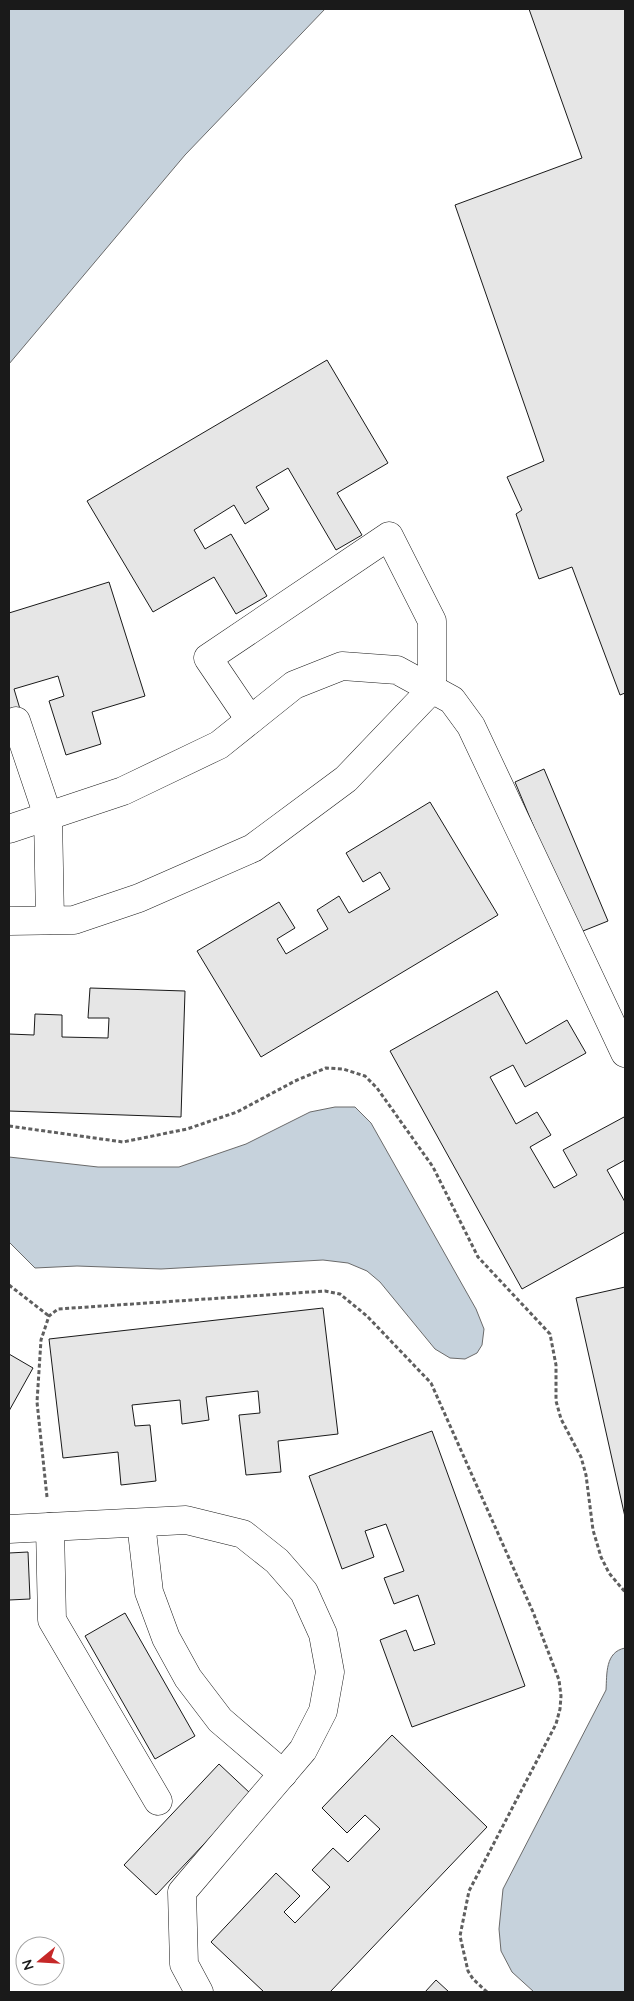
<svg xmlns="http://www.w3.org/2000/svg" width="634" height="2001" viewBox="0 0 634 2001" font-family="Quicksand,sans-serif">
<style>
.water{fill:#c6d2dc;stroke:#6a6a6a}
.building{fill:#e6e6e6;stroke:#1a1a1a}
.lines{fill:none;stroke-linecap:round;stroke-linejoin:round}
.minor-casing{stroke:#1a1a1a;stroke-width:29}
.path{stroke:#5f5f5f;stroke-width:3;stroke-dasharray:4 2.5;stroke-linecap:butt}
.minor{stroke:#fff;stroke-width:28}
</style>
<rect width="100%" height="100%" fill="#fff"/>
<!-- water -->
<g class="water">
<path d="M 9,9 L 325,9 L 185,155 L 9,364 Z"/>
<path d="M 335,1107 L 355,1107 L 371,1123 L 476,1309 L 484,1329 L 482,1345 L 477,1353 L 465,1359 L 450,1358 L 435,1349 L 380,1282 L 367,1271 L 348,1263 L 323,1260 L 161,1269 L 77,1266 L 35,1268 L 9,1242 L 9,1157 L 98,1167 L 179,1167 L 246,1144 L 310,1112 Z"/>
<path d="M 625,1648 L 625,1992 L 534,1992 L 512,1972 L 501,1951 L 499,1929 L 503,1889 L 606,1690 C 607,1674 605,1652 625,1648 Z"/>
</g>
<!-- building -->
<g class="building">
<path d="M 529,9 L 625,9 L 625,693 L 620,695 L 572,567 L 539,579 L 516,514 L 522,510 L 507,477 L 544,461 L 455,205 L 582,158 Z"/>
<path d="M 327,360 L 388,463 L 337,493 L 362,535 L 336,550 L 288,468 L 256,487 L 269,509 L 245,524 L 234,505 L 194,530 L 205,549 L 231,534 L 267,596 L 236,614 L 214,577 L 153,612 L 87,501 Z"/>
<path d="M 109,582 L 145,696 L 92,712 L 101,744 L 66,755 L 49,701 L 64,696 L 58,676 L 14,689 L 20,709 L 9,713 L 9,613 Z"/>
<path d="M 544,769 L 608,921 L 578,933 L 515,782 Z"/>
<path d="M 430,802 L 498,915 L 261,1057 L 197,951 L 279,902 L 295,928 L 277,939 L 286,954 L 328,929 L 317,910 L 339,896 L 349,913 L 390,889 L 380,872 L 363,882 L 346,853 Z"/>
<path d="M 90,988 L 185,991 L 181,1117 L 9,1111 L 9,1034 L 34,1035 L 35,1014 L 62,1015 L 62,1037 L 108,1038 L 109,1018 L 88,1018 Z"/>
<path d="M 497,991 L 526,1044 L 567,1020 L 586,1053 L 525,1087 L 513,1065 L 490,1077 L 516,1124 L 537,1112 L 551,1135 L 530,1147 L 554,1188 L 577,1175 L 563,1150 L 624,1117 L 625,1120 L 625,1160 L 607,1170 L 625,1202 L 625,1232 L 522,1289 L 390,1051 Z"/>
<path d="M 625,1287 L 625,1517 L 576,1298 Z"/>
<path d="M 323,1308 L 338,1434 L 278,1441 L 281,1472 L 246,1475 L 239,1415 L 260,1413 L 258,1391 L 206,1397 L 209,1420 L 182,1424 L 180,1400 L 132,1405 L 135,1426 L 150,1425 L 156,1481 L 121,1485 L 118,1452 L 63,1458 L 49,1339 Z"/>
<path d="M 9,1354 L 33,1368 L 9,1411 Z"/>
<path d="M 432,1431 L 525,1686 L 412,1727 L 380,1640 L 406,1630 L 414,1651 L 435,1644 L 418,1595 L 394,1604 L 384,1578 L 404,1571 L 386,1524 L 365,1531 L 374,1557 L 342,1569 L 309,1476 Z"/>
<path d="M 28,1552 L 30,1599 L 9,1600 L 9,1553 Z"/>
<path d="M 125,1613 L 195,1736 L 155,1759 L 85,1636 Z"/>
<path d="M 392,1735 L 487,1827 L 330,1992 L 264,1992 L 211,1942 L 276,1873 L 300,1896 L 284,1912 L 295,1923 L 330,1887 L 312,1870 L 333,1848 L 348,1862 L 380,1829 L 365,1815 L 347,1833 L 322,1808 Z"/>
<path d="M 219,1764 L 251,1794 L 156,1895 L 124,1865 Z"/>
<path d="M 436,1980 L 449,1992 L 425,1992 Z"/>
</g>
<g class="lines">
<defs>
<g id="minor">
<path d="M 16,721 L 48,816 L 50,920"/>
<path d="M 9,829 L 123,791 L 219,745 L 294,685 L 342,666 L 397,670 L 452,700 L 471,726 L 625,1053"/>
<path d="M 9,921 L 74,920 L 139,898 L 253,848 L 346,779 L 432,689 L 432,621 L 389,536 L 208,658 L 250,720"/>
<path d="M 141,1523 L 149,1592 L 166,1638 L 188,1678 L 220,1720 L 283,1774"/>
<path d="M 50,1527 L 52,1620 L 158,1801"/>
<path d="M 9,1529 L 186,1520 L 243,1534 L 277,1561 L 304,1592 L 323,1634 L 330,1672 L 323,1711 L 303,1750 L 182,1892 L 184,1964 L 199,1992"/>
</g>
</defs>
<!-- minor casing -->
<use href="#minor" class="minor-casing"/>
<!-- path -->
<g class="path">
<path d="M 9,1126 L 123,1142 L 187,1129 L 237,1112 L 295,1081 L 326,1068 L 343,1069 L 365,1076 L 377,1088 L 433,1167 L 478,1257 L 550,1334 L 556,1365 L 556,1401 L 561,1419 L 581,1457 L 586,1475 L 593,1530 L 601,1557 L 609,1573 L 625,1592"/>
<path d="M 9,1285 L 49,1316"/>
<path d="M 47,1497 L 37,1402 L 41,1340 L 49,1316 L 58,1309 L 325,1291 L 340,1294 L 367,1316 L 431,1383 L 533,1612 L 559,1680 L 561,1696 L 560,1709 L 556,1724 L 469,1891 L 460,1936 L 468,1971 L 473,1979 L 487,1992"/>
</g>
<!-- minor -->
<use href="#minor" class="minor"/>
</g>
<!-- border -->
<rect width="634" height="2001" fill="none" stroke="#1a1a1a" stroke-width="20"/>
<!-- north arrow -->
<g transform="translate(40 1961) rotate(252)"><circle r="24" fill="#ffffff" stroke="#a3a3a3"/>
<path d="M0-4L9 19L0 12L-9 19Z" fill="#c62828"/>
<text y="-8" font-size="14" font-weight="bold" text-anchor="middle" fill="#1a1a1a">N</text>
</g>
</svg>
